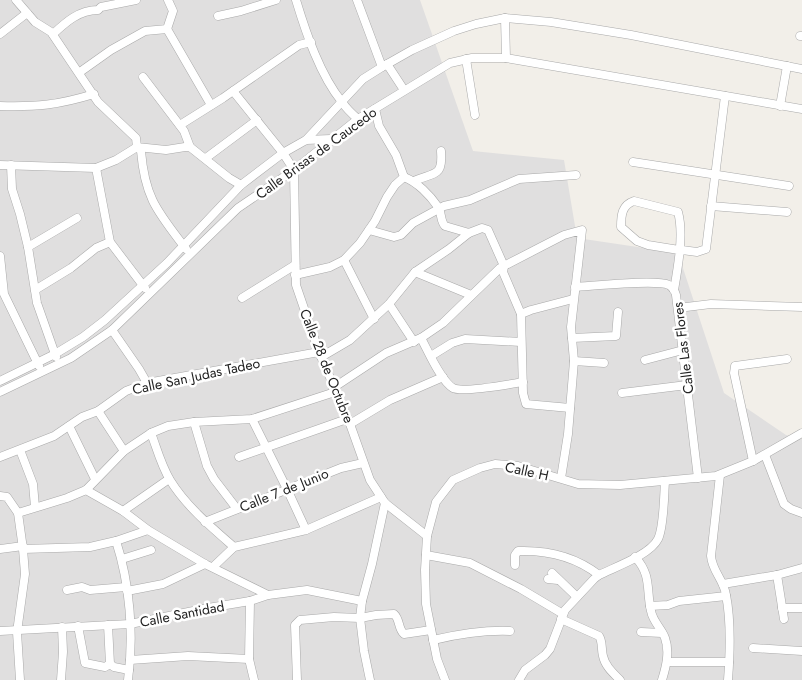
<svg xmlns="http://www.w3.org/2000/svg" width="802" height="680" viewBox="0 0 802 680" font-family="Jost,sans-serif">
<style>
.residential{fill:#e0dfdf}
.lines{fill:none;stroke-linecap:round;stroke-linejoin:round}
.minor-casing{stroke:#a9a9a9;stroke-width:9}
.minor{stroke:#fff;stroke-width:8}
.labels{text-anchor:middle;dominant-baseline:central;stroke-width:5;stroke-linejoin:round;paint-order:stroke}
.street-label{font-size:14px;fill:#222;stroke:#fff}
</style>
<rect width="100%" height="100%" fill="#f2efe9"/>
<polygon class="residential" points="0,0 420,0 473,151 564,160 577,238 678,253 724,393 786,435 802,439 802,680 0,680"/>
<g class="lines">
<defs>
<g id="minor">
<polyline points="16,0 35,22 51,32 98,102 136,138 137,147 166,150 185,147 190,147 229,178 241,185"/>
<path d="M296,0C306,33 320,75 342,102C346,108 352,114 358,119"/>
<polyline points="357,0 382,67"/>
<polyline points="218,16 241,11 276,0"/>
<polyline points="505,18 506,58"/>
<polyline points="167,29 211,105"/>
<polyline points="0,34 27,13"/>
<path d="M53,34C66,22 79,10 98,10L101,7L136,0"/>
<polyline points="800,36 802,36"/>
<polyline points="466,59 475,115"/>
<polyline points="387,64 404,90"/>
<polyline points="80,72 111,50 145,31 167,29 173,11 168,0"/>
<polyline points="143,77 184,131 190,147"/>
<polyline points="233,91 283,153 294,170 296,285 319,352 350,424 370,480 385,503 427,536"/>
<path d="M0,106C37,107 58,105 94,94"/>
<polyline points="780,106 787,66"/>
<polyline points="180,125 223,98 299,45 311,42"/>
<polyline points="306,140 363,79 382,67 412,50 454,31 476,24 505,18 551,22 631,35 802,69"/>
<polyline points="206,158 257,120"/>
<polyline points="633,162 789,186"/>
<path d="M0,165L96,168L116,160L137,147L141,151C145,199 158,212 186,249"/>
<polyline points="11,165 12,189 20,214 28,247 37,303 56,357"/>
<polyline points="96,168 110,242 145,288"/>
<path d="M404,177C417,182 430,195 438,207C442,213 440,221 445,226L469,233L482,228L488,230L504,266L503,272L521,314"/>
<path d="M414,181C435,172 443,177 441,151"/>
<polyline points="711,206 787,212"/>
<polyline points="369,230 394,237 401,235 413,223 444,206 470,200 519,179 576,175"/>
<polyline points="28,247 77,218"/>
<polyline points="0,256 4,294 39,366"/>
<polyline points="344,260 374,319"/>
<polyline points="415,272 471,295"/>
<polyline points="295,275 330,267 344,260 360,243 375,221 387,197 395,185 404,177 396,155 379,126 375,109"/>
<path d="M575,287C593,286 656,279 669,285C672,287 675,291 676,295L698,478"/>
<polyline points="35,290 71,268 96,248 110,242"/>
<path d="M674,290C678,267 684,234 678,212L634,201C622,205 621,215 621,227L637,241L648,245L679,250H682L697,252L706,249L725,96"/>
<polyline points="242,298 295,265"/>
<polyline points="389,304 414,342"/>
<polyline points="678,308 711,304 802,307"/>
<polyline points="112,330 139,369 147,383"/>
<path d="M421,338C428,351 441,381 453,388C462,393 511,384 523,382"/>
<polyline points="572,338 616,336 618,312"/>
<polyline points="431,356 452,343 465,339 521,342"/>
<polyline points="321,357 350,340 389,304 415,272 449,249 469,233"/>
<polyline points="645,360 683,350"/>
<polyline points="574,361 604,363"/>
<polyline points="0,381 55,354 83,337 105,320 167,263 241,185 283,153 306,140 331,139"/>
<polyline points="333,388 386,353 421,338 443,323 500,268 564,235 582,230 571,327 574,361 568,434 561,478"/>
<polyline points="0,392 71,358 112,330 238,208 294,170 358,119 450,63 472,58 506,58 802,109"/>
<polyline points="622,393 687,385"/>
<polyline points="570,408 526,404 523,393 521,314 531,310 573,299"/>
<polyline points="98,411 124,451"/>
<polyline points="252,419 287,489 306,530"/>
<polyline points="194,422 207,466 214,479 237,509"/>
<polyline points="350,424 390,400 443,377"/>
<polyline points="69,426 95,479"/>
<path d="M151,433C157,449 161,465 170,480C186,506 211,527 234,547"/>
<polyline points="20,450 33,484 35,507"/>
<polyline points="765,455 784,504 791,509 802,513"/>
<polyline points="0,457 54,436 82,417 98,411 126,391 147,383 319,352"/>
<polyline points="239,457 347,419"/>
<polyline points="753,461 734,373 735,366 787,359"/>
<path d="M720,475L711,556C712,571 724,580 726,595C731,620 730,654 728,680"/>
<polyline points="86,490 123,511 148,530 205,564 268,595"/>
<polyline points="0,496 7,497 18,513 23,549 25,574 17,632 20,680"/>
<polyline points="123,511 169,479"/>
<polyline points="18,513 67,498 86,490 124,451 151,433 168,426 194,422 252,419 335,392"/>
<polyline points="205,522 341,468 363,463"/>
<path d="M116,541C130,584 134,635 128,680"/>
<polyline points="0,549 23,546"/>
<polyline points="23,549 90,547 116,541 148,530"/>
<polyline points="426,555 470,563 521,589 563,614"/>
<path d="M635,557C652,575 646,590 651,611C653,622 662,629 665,638C670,652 666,667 662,680"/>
<polyline points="122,559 151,550"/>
<path d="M515,565V555L518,551C547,550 576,557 599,575"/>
<polyline points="213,567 234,547 306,530 381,497"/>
<polyline points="552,573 577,597"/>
<polyline points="777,575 784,619"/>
<polyline points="548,579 558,580"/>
<polyline points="723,584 777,575 802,568"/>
<polyline points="67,590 82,587 90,590 126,587"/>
<polyline points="127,591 163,584 205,564"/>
<polyline points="250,601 249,659 254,680"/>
<polyline points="650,606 668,605 679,601 726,596"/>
<polyline points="782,608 802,608"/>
<path d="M561,619L599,636C603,642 601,649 603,656C605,666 613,673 620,680"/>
<polyline points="108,625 110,664"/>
<polyline points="78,626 85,663 105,667 110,664 114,667 129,670"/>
<polyline points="0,631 130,624 208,608 250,601 268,595 307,590 362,601"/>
<polyline points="641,632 662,633"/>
<path d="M433,640C459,634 484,630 510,631"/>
<polyline points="753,648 802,651"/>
<polyline points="130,660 188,656 249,659"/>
<polyline points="667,662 729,662"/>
<polyline points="61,680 63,652 62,627"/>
<path d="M297,680L295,625L300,620L334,617L360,618L376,615L394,614C400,619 398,629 404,634L431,630"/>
<polyline points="370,680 364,651 360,618 362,601 372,564 385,503"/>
<polyline points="445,680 437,659 426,604 425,570 427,536 436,502 453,480 480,468 495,464 518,466 578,484 620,485 716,476 753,461 802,433"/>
<path d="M519,680L525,670L545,655L550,649L565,610L594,579L599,575C615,567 650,555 658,539C664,527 664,495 665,481"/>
</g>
</defs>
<use href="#minor" class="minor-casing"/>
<use href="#minor" class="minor"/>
</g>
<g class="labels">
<g class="street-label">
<text transform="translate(316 153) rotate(-36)">Calle Brisas de Caucedo</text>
<text transform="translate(683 348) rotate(-97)">Calle Las Flores</text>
<text transform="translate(327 366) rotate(68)">Calle 28 de Octubre</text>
<text transform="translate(196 376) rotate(-12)">Calle San Judas Tadeo</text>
<text transform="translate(527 471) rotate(12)">Calle H</text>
<text transform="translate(284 490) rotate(-22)">Calle 7 de Junio</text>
<text transform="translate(182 614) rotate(-11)">Calle Santidad</text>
</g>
</g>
</svg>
